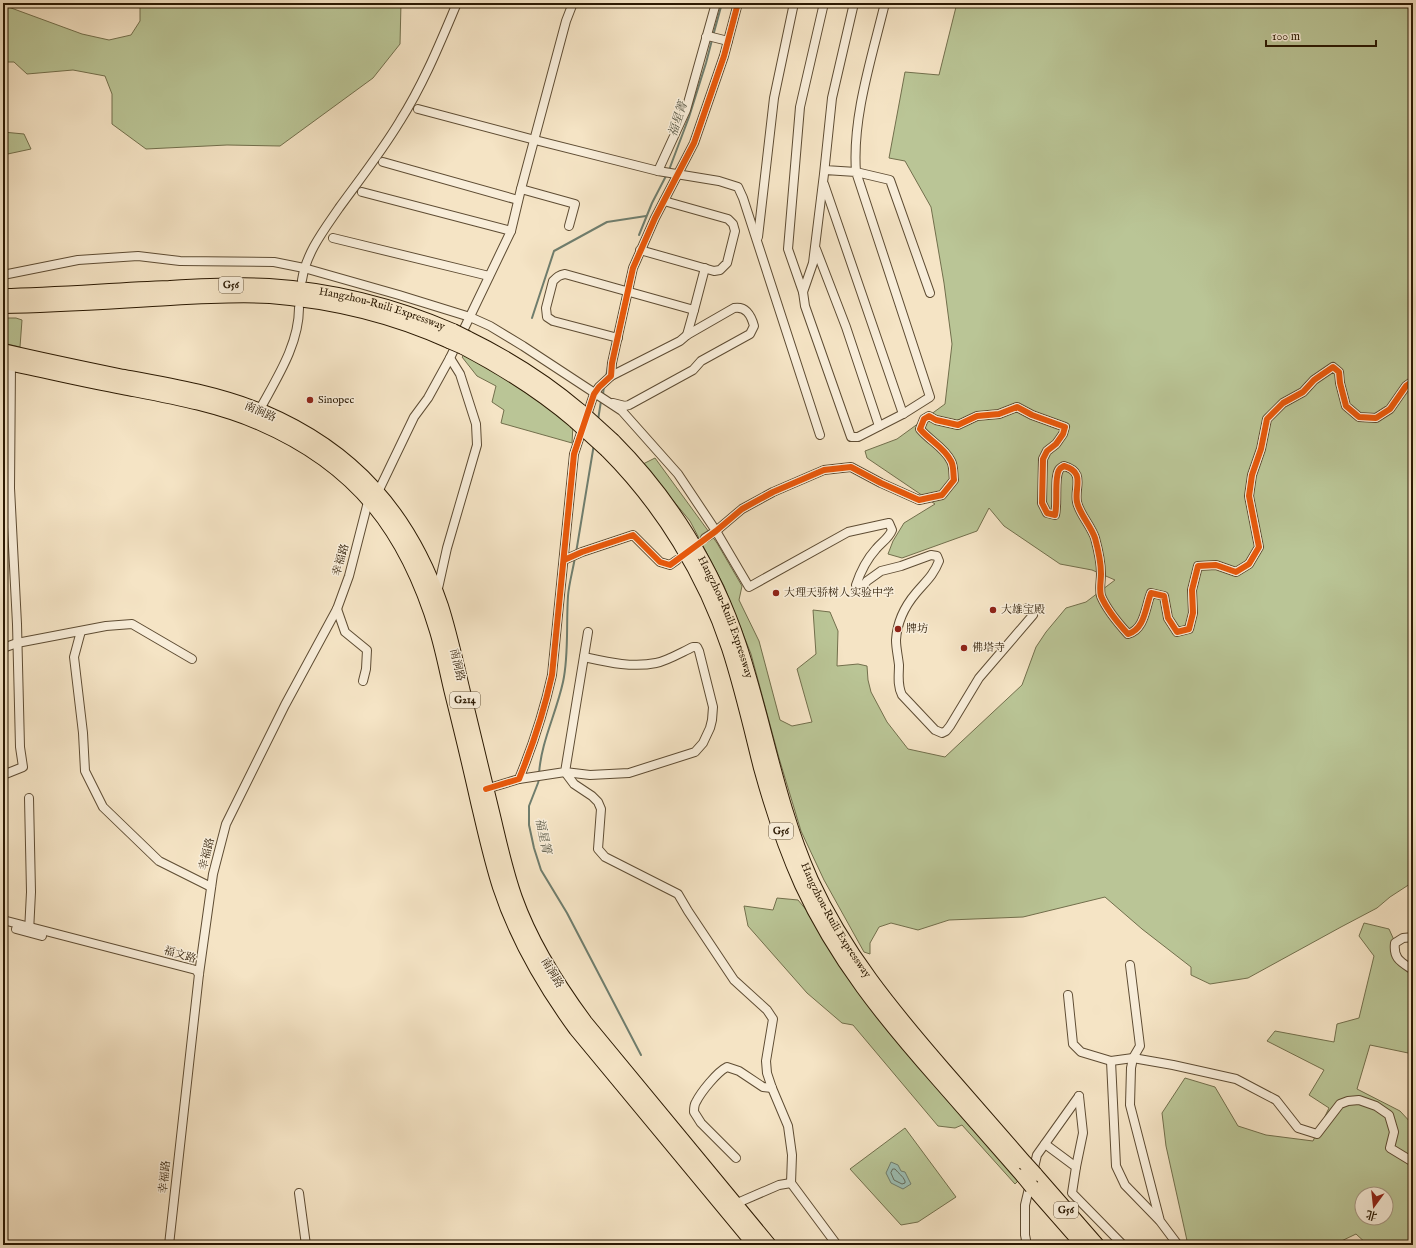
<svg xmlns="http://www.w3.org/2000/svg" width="1416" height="1248" viewBox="0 0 1416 1248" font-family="'IM FELL English','Noto Serif SC',serif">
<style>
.green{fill:#bac596;stroke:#726f4c;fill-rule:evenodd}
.water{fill:#9cbfb5;stroke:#6f7d6d}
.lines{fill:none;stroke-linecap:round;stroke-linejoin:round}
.shore{stroke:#646c5c;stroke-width:1}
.stream{stroke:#6f7d6d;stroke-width:2}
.street-casing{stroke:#5e4c33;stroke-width:10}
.highway-casing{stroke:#2b1902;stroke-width:16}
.street{stroke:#f8edd9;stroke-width:8}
.highway{stroke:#f5e4c5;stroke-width:14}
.highway-bridge-casing{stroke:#2b1902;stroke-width:16;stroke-linecap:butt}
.highway-bridge{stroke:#f5e4c5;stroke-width:14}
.cycleway-casing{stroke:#f8edd9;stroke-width:8}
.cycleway{stroke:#e8590c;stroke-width:6}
.poi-dot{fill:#8f2418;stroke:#f8edd9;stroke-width:1.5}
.labels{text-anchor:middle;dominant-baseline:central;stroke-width:3;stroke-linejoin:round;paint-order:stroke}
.shield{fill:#f8edd9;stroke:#685942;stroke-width:1}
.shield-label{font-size:10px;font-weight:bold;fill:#2b1902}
.street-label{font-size:11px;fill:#2b1902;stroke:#f8edd9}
.poi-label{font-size:11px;fill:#2b1902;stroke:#f8edd9;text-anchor:start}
.water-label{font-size:12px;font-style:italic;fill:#535341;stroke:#f8edd9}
</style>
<rect width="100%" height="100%" fill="#f5e4c5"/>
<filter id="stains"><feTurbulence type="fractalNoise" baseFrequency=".005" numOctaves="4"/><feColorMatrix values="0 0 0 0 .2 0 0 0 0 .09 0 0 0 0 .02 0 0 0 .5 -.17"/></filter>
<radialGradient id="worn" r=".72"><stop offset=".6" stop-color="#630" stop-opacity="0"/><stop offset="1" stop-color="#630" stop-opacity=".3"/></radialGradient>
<g class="green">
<polygon points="140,3 401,3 400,44 373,78 280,146 227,145 146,149 112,124 112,94 105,76 73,70 27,74 14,62 3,62 3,5 82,34 109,40 131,35 140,21"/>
<polygon points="957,3 1413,3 1413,882 1390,897 1377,908 1341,927 1248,978 1210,984 1191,975 1191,967 1142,929 1105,897 1023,917 949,920 918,930 891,923 879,927 870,943 870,954 864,952 824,880 801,831 779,758 751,654 724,586 690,521 643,464 655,458 717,543 742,586 739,600 759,641 780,720 792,726 812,722 797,669 816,654 813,610 830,612 838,631 837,666 858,664 867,666 868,680 871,692 887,722 908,749 945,757 1022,685 1036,647 1046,632 1066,608 1086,602 1115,580 1092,570 1060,564 1004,526 989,508 977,531 902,558 888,554 893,541 904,523 935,504 867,458 865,451 897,439 945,404 952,344 944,283 931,207 905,161 889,158 905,72 939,75"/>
<polygon points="3,132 24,134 31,149 3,155"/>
<polygon points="3,318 16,318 22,320 20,347 3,343"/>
<polygon points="465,354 502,374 573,425 572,443 501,423 504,410 492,402 496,386 477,376 462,357"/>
<polygon points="777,898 798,900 818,924 1020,1179 1015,1184 962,1125 955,1128 938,1126 853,1025 842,1023 807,993 748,926 744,906 773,910"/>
<path d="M1364,923L1389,929L1413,982V1054L1370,1045L1357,1089L1400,1111L1413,1125V1245H1368L1356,1234L1333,1245H1188L1166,1146L1162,1113L1185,1078L1215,1087L1238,1126L1266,1135L1313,1141L1329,1108L1309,1095L1324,1070L1267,1041L1275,1031L1334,1042L1337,1024L1359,1018L1374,956L1359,936ZM1362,1194H1386V1218H1362Z"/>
<polygon points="905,1128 956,1197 918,1222 901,1225 850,1169"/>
</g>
<polygon class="water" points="891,1162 898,1165 901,1171 905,1172 911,1184 903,1189 891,1183 886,1173"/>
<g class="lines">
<path class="shore" d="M893,1169H895C899,1174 903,1176 905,1181V1183L902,1184L894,1180L891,1173Z"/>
<g class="stream">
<polyline points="713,36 722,3"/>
<polyline points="669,170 689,117 706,63 712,40"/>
<polyline points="639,235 652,203 667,174"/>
<polyline points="532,318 554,251 607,222 646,216"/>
<polyline points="606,377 608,366"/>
<polyline points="603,395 604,385"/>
<polyline points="598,420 601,401"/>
<polyline points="576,553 594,444"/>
<path d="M539,774C541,742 556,714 563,682C569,655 566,625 568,596C569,583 573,570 575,557"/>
<polyline points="539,779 538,783 529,806 529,825 534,848 541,870 567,913 641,1055"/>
</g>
<defs>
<g id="street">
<path d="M885,3C872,57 852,117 856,172L890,180L930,293"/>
<polyline points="706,37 708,36 728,41"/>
<polyline points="418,109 535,140 658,171 719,181 738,187 743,198 820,435"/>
<polyline points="383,162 518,200"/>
<polyline points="825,170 856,172 930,397 903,414 858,437 851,437 805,306 803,292 813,263 824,174 832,98 854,3"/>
<polyline points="658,171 686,110 716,3"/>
<polyline points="824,184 903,414"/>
<polyline points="521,189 575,204 569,226"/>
<polyline points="362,192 511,231"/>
<polyline points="758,237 774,98 794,3"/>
<polyline points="333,238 489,276"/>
<polyline points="816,249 846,327 879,426"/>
<polyline points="640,250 714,271 720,270 727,263 735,231 733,224 728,219 664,201"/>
<path d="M3,275L78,260L138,256L180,261L274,262L304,268L399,295L470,317L490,326L523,346L622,411L678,474L716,531L749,587L848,532L889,523L892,530C889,538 882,542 876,549C867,559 860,573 856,585L857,589L863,586L867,581L881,571L901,566L931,555L937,556L939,561C933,576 926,581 916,593C905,606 897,623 896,640C896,648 898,656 899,665C899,675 897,685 902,695L935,730L942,733L946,731L950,726L979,678L1033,615L1027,608"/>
<path d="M302,280C306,253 324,230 339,208C360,179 382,151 400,121C424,83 440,43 457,3"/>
<polyline points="803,292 788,249 800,107 824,3"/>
<polyline points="694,310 705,268"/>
<path d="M618,338L553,321L547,317L546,308L553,281C557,277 559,275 565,274L694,310L687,335"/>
<path d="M611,376L680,341L687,335L734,308C746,306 751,315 754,326L750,334L701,361L693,370L629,405L625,406L613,403"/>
<path d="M259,411C276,379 299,345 299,308"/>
<polyline points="378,492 414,417 428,398 450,358 511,231 521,189 566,21 573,3"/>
<path d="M705,538L716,531L742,509L773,492L824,470L851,467L881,483L919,500L942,495L954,480C953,474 954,466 951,461C944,447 930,441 920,429L924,419L929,416L936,420L958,425L977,416L999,414L1017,407L1032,415L1065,427L1063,434L1056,444L1047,451L1043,459L1042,503L1047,513L1055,515C1058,503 1054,478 1059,470C1060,468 1062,467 1064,466C1086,472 1074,488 1077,502C1079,513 1091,526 1095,538C1098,549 1101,563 1101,574C1101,581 1099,589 1101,596C1107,610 1117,622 1128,634C1145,629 1145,608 1151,593L1164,596L1168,618L1177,632L1189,629L1193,613L1192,590L1198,566L1216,565L1236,572L1249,564L1259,547L1249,496L1252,475L1261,449L1267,419L1283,403L1303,392L1314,380L1333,367L1339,372L1340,383L1346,406L1359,417L1376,418L1390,409L1406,386L1413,381"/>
<polyline points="564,560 582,552 633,535 660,562 670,565 677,560"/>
<polyline points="437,593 447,548 477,445 476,424 460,374 450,358"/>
<polyline points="337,609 345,632 367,650 366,669 363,681"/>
<polyline points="81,631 74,657 83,733 85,771 103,807 159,861 211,887"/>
<polyline points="3,648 17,643 106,626 132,624 192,659"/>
<polyline points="565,772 574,784 592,796 598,802 601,809 598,849 605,857 678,894 688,911 734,980 767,1010 773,1019 766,1061 767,1073 772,1088 788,1126 792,1155 791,1183 837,1245"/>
<path d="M565,772L590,775L629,773L695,752L703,743L710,728L712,720L713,707L699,651L697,647H693C682,652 667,661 656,663C632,668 607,662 584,657"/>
<polyline points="3,775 23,767 20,747 17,624 10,488 11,364"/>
<polyline points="519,779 565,772 588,632"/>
<path d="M486,789L519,779C533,745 544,711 552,675L574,454L594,394L599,387L611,376L612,363L633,268L655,218L694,143L724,56L738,3"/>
<polyline points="29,798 31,892 29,932"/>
<polyline points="3,920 196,970 199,974"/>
<polyline points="16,929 42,936"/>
<path d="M1413,937L1403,938L1395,943C1393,959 1401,962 1413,970"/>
<polyline points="1130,965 1140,1046 1133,1058 1131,1068 1130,1105 1160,1221 1178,1245"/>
<polyline points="1068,995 1073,1044 1081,1052 1111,1061 1133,1058 1173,1065 1236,1079 1276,1100 1298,1128 1317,1134 1340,1104 1348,1101 1359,1100 1376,1106 1389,1115 1394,1132 1390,1148 1413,1162"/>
<polyline points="1111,1061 1116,1166 1125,1185 1159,1220"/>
<polyline points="1045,1144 1076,1167 1072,1193 1123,1245"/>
<path d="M736,1158L701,1123L694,1112C694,1108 694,1105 696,1102C701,1092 717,1072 727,1067L739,1071L763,1087L772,1088"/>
<polyline points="1076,1167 1083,1133 1079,1096"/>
<polyline points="299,1193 306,1245"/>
<polyline points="735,1204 779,1185 791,1183"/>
<polyline points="169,1245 199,974 213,874 226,824 285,705 337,609 349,576 369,498"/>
<polyline points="1027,1245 1025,1235 1025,1205 1037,1155 1079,1096"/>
</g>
<g id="highway">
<path id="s1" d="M3,296C58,295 114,290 169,288C203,286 236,284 269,286C333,290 395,306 453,331"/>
<path d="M3,306C59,305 114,301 170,298C203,296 237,294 270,296C332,301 392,315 449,341"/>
<path d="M467,338C508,358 546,382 580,411"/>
<path d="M463,347C503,368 541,392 575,421"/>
<path d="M3,351C42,360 80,368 119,376C168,385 217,393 263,412C353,450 409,513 441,606C450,634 456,663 463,692C473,732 482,772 492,812C499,841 505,870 515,898C531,943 557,984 585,1022L769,1245"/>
<path d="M3,362C43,370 83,380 123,387C169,396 216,404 260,423C357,465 407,531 437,631C443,651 447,672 452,693C461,729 470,766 478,802C485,831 491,859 500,887C517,939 544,985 576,1029L755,1245"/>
<path id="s2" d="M613,441C669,497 714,569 739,645C765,723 777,804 811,880C844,952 892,1010 944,1070C971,1101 998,1132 1025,1163"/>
<path d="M607,450C662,505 705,575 729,648C742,688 751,728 761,768C772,808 785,847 802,885C836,959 885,1019 939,1080C967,1112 995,1144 1023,1176"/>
<polyline points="1035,1174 1097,1245"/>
<polyline points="1032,1187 1083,1245"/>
</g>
</defs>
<use href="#street" class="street-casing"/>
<use href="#highway" class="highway-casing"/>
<use href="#street" class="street"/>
<use href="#highway" class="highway"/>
<defs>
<g id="highway-bridge">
<polyline points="453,331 467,338"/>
<polyline points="449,341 463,347"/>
<polyline points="580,411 613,441"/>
<polyline points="575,421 607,450"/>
<polyline points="1025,1163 1035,1174"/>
<polyline points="1023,1176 1032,1187"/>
</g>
</defs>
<use href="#highway-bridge" class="highway-bridge-casing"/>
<use href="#highway-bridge" class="highway-bridge"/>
<defs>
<g id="cycleway">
<path d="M564,560L582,552L633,535L660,562L670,565L716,531L742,509L773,492L824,470L851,467L881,483L919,500L942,495L954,480C953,474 954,466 951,461C944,447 930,441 920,429L924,419L929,416L936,420L958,425L977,416L999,414L1017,407L1032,415L1065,427L1063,434L1056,444L1047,451L1043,459L1042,503L1047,513L1055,515C1058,503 1054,478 1059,470C1060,468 1062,467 1064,466C1086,472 1074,488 1077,502C1079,513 1091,526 1095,538C1098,549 1101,563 1101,574C1101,581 1099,589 1101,596C1107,610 1117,622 1128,634C1145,629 1145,608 1151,593L1164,596L1168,618L1177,632L1189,629L1193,613L1192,590L1198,566L1216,565L1236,572L1249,564L1259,547L1249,496L1252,475L1261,449L1267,419L1283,403L1303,392L1314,380L1333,367L1339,372L1340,383L1346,406L1359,417L1376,418L1390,409L1406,386L1413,381"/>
<path d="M486,789L519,779C533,745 544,711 552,675L574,454L594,394L599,387L611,376L612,363L633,268L655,218L694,143L724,56L738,3"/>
</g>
</defs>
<use href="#cycleway" class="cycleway-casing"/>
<use href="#cycleway" class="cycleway"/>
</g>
<g class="poi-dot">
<circle cx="310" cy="400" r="4"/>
<circle cx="776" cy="593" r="4"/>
<circle cx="993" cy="610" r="4"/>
<circle cx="898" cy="629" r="4"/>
<circle cx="964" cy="648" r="4"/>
</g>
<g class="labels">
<g class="shield">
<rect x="219" y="277" width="24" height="16" rx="3"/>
<rect x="450" y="692" width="30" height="16" rx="3"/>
<rect x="769" y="823" width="24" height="16" rx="3"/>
<rect x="1054" y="1202" width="24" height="16" rx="3"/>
</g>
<g class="shield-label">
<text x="231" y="285">G56</text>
<text x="465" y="700">G214</text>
<text x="781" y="831">G56</text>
<text x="1066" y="1210">G56</text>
</g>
<g class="street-label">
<text stroke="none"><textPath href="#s1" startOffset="382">Hangzhou–Ruili Expressway</textPath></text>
<text transform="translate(260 412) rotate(23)">南涧路</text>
<text transform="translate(341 560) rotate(-74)">幸福路</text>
<text stroke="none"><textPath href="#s2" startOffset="211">Hangzhou–Ruili Expressway</textPath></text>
<text transform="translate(457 665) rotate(77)">南涧路</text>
<text transform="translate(207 854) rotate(-76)">幸福路</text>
<text stroke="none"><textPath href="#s2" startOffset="535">Hangzhou–Ruili Expressway</textPath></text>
<text transform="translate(180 955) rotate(16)">福文路</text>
<text transform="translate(552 973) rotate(59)">南涧路</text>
<text transform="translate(165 1177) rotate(-84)">幸福路</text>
</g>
<g class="poi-label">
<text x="318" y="400">Sinopec</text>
<text x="784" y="593">大理天骄树人实验中学</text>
<text x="1001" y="610">大雄宝殿</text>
<text x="906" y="629">牌坊</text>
<text x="972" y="648">佛塔寺</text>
</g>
<g class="water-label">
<text transform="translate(678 119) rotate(-72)">福星箐</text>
<text transform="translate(543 836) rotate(78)">福星箐</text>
</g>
</g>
<rect width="1416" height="1248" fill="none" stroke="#f5e4c5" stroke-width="16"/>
<rect x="4" y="4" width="1408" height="1240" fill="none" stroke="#2b1902" stroke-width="2"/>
<rect x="8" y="8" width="1400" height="1232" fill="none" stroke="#2b1902"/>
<g transform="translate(1374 1206) rotate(195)"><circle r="19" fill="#f8edd9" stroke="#a69883"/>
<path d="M0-3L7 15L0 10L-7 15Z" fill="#8f2418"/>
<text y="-6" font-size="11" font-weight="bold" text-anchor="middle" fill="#2b1902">北</text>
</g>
<path d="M1266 40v6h110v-6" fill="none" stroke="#2b1902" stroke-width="2"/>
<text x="1272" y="40" font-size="12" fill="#2b1902" stroke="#f8edd9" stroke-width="3" paint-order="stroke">100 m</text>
<rect width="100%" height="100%" filter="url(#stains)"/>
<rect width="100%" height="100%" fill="url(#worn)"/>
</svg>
